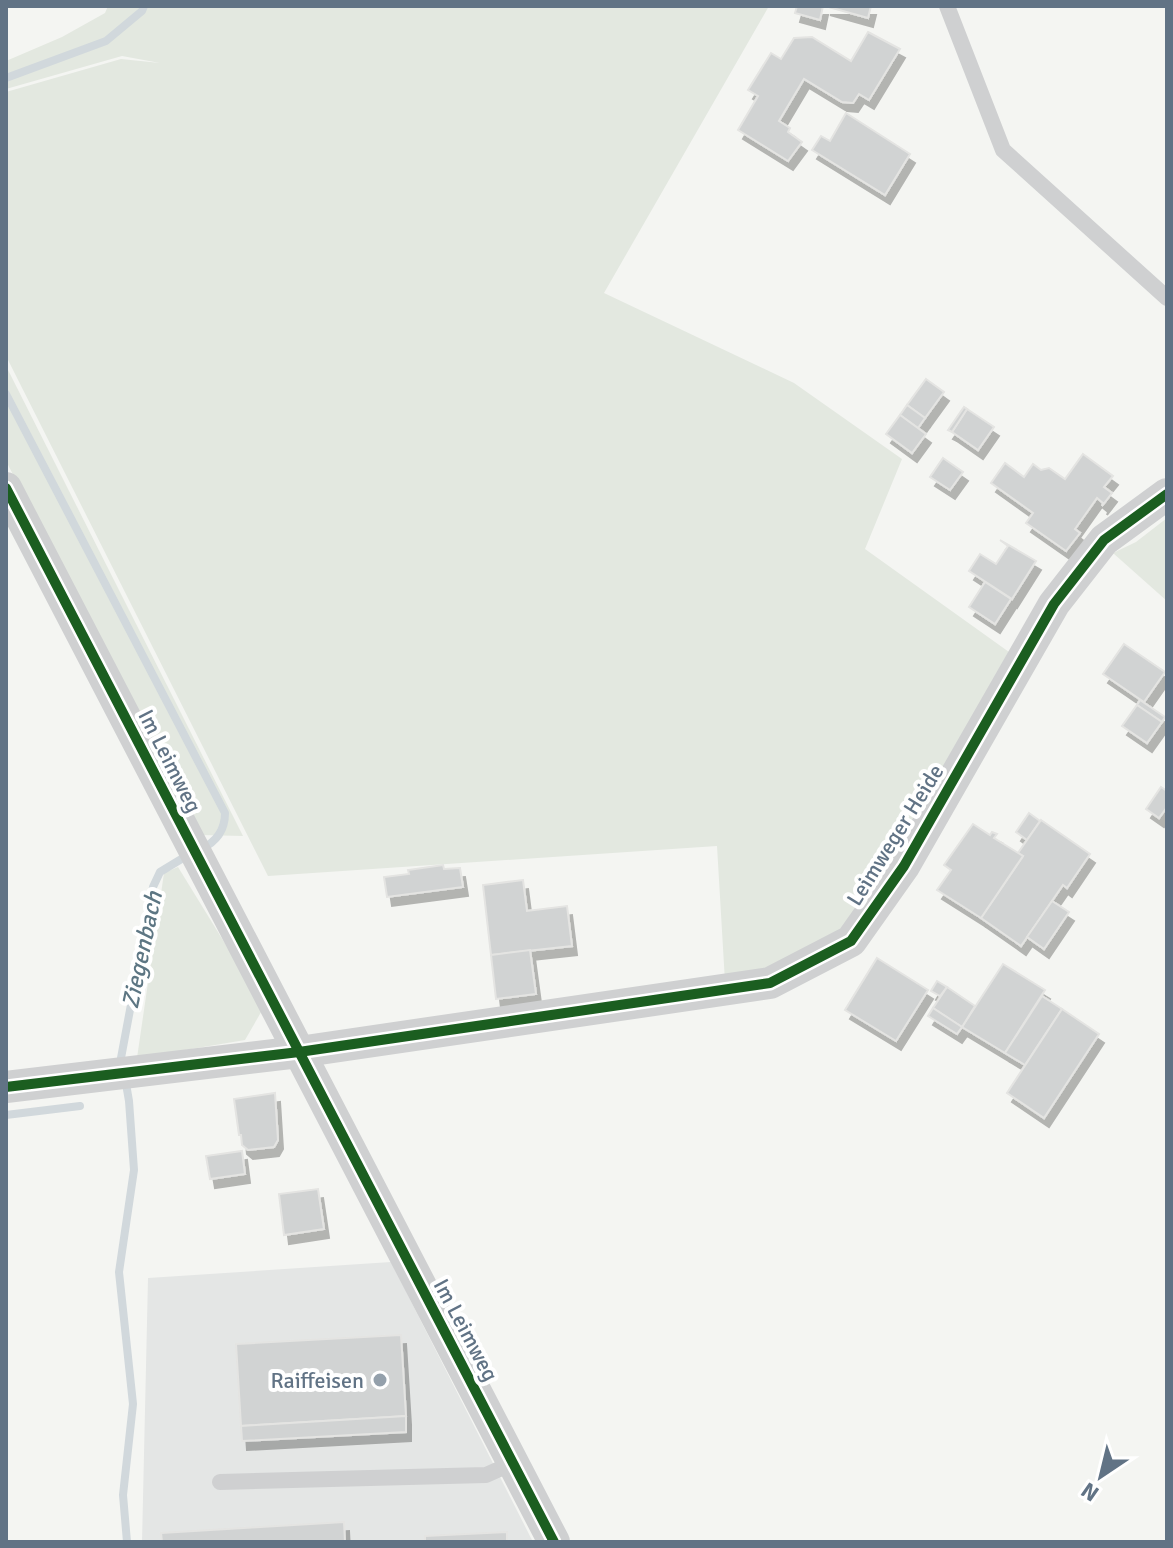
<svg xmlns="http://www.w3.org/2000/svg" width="1173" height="1548" viewBox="0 0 1173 1548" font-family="Signika,sans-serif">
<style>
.built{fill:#e4e6e5}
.green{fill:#e3e8e0}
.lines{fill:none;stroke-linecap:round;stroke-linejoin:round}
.stream{stroke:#d1d8dc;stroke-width:8}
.building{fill:#d1d3d3;stroke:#e4e4e2;stroke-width:2;filter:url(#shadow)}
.lane{stroke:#cfd0d1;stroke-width:16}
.street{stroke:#cfd0d1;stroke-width:32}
.cycleway-casing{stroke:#fff;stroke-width:15}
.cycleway{stroke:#1b5e20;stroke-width:10}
.poi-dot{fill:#94a0ab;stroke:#fff;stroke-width:3}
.labels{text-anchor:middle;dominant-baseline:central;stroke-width:8;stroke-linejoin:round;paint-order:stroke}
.street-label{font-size:22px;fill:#617385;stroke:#fff}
.poi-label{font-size:22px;fill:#617385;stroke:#fff;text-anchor:end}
.water-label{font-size:24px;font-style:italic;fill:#5d7683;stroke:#fff}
</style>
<defs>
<filter id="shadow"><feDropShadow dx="5" dy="9" stdDeviation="0" flood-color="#0004"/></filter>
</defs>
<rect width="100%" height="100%" fill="#f4f5f2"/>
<polygon class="built" points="391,1262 533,1542 142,1542 148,1278"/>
<g class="green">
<polygon points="108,6 769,6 604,293 794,383 902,459 865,549 1009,652 906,853 846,931 806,959 725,982 717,846 268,876 6,356 6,92 121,59 160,63 122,56 6,89 6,61 62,37 105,13"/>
<polygon points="6,366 243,836 201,835 6,461"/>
<polygon points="1167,518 1167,601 1113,553 1136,542"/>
<polygon points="178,867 264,1007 245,1040 137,1058 164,873"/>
</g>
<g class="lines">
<g class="stream">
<polyline points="6,78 106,41 142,11 144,6"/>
<path d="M6,394L225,813C225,831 216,842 201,849"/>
<polyline points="122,1065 121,1058 153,887 160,872 188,855"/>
<polyline points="125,1078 129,1101 134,1170 119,1272 133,1404 123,1495 127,1542"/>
<polyline points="6,1115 80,1106"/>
</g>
</g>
<g class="building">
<polygon points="797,6 823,6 820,20 795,13"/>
<polygon points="825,6 871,6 868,18"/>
<polygon points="868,32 900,49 869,100 859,94 853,103 842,102 804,79 779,121 790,128 788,132 802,142 788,161 738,130 758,96 748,90 771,53 781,59 794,38 812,37 851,61"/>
<polygon points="846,113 910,154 885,195 812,150 821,136 830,141"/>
<polygon points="926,379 944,392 925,418 907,405"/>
<polygon points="907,405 925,418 918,428 900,415"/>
<polygon points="964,407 994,427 978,450 952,432 967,409"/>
<polygon points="964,407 967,409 952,432 948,430"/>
<polygon points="900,415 926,434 912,453 886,434"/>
<polygon points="1083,454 1113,476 1104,487 1112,493 1102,506 1103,503 1097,498 1075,529 1080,533 1066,551 1026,523 1033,513 991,483 1005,463 1024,477 1033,464 1041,470 1049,468 1065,479"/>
<polygon points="943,458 963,472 950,490 930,477"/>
<polygon points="1000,540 1036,561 1012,599 969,571 980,554 996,564 1008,546"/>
<polygon points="985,582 1011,599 995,624 969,607"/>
<polygon points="1124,644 1165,672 1144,702 1103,674"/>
<polygon points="1140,700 1165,717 1162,722 1137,705"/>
<polygon points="1137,705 1162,722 1147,743 1122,726"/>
<polygon points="1161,787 1167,791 1167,807 1159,818 1146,809"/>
<polygon points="1029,813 1040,821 1027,840 1016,832"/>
<polygon points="1041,820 1090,854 1067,888 1063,885 1021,946 981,918 1023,856 1018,853"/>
<polygon points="973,824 990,835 992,832 997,834 994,838 1023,856 981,918 937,890 951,870 944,865"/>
<polygon points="443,865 444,869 460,868 463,887 387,897 384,877 409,874 408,870"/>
<polygon points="523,880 527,911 567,906 572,946 491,955 483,885"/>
<polygon points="1052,901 1069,912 1044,949 1027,937"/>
<polygon points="530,950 536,994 496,999 491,955"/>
<polygon points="877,958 928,990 896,1041 845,1010"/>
<polygon points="1003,964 1045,990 1005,1053 962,1027"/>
<polygon points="937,981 947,987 940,996 931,991"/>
<polygon points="947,987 975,1006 962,1027 933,1008"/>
<polygon points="1042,996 1062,1009 1025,1065 1005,1053"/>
<polygon points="933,1008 962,1027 957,1034 928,1016"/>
<polygon points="1062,1009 1099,1034 1044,1118 1007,1093"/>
<polygon points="275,1093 278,1140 274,1147 248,1150 242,1145 241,1135 239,1135 234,1099"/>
<polygon points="242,1151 245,1174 210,1179 206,1156"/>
<polygon points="318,1189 324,1229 284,1235 279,1194"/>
<polygon points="401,1335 406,1416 241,1426 236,1344"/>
<polygon points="406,1416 406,1432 242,1441 241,1426"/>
<polygon points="344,1522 345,1542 162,1542 161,1533"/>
<polygon points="507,1532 507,1542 425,1542 425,1536"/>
</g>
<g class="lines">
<g class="lane">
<polyline points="947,6 1003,150 1167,298"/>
<polyline points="220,1482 486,1475 513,1463"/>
</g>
<g class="street">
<polyline points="6,488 554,1542"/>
<polyline points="6,1087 299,1052 770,983 851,941 904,866 1054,604 1104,540 1167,494"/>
</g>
<defs>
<g id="cycleway">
<polyline points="6,488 554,1542"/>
<polyline points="6,1087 299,1052 770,983 851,941 904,866 1054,604 1104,540 1167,494"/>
</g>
</defs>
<use href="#cycleway" class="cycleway-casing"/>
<use href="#cycleway" class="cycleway"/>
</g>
<circle class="poi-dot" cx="380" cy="1380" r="8"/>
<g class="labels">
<g class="street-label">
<text transform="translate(170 761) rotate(63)">Im Leimweg</text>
<text transform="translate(895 835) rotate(-58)">Leimweger Heide</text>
<text transform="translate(466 1330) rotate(62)">Im Leimweg</text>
</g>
<g class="poi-label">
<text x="364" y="1380">Raiffeisen</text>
</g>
<g class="water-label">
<text transform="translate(142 950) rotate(-78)">Ziegenbach</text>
</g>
</g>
<rect width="1173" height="1548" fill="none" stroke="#617385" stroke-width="16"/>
<g transform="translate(1101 1476) rotate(215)" stroke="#ffffff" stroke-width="6" paint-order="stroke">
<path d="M0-6L14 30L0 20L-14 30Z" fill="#617385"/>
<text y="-12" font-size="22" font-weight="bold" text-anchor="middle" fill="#617385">N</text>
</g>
</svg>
